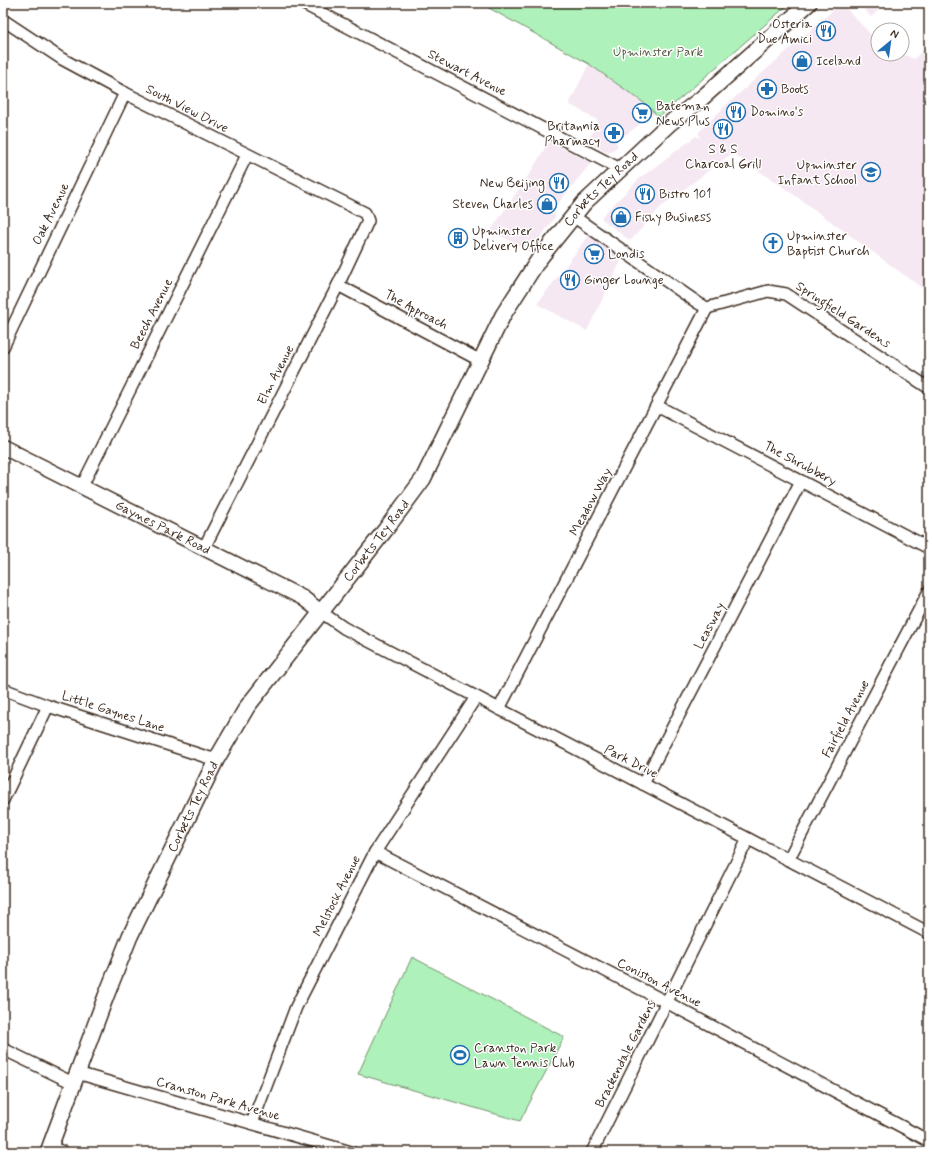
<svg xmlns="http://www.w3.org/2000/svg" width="932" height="1155" viewBox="0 0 932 1155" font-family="Mynerve,sans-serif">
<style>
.built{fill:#f5e8f2}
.green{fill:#aff1ba;stroke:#758e6c}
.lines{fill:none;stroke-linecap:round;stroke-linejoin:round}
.minor-casing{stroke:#3b2a1e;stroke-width:14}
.tertiary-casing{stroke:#3b2a1e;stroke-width:17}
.secondary-casing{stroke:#3b2a1e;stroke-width:18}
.minor{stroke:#fff;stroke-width:11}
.tertiary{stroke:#fff;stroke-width:14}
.secondary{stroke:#fff;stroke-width:15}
.labels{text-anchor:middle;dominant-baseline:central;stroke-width:3;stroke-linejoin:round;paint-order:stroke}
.poi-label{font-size:13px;fill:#3b2a1e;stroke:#fff;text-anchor:start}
.park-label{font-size:13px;fill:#585c45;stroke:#fff}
.street-label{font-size:13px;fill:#3b2a1e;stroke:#fff}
</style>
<rect width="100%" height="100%" fill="#fff"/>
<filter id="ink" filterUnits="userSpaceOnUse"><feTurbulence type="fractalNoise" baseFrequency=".025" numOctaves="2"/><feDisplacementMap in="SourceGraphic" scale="8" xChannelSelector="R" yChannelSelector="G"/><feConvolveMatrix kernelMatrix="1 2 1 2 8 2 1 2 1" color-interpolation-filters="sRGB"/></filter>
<g filter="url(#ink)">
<g class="built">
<polygon points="841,3 878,42 878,54 902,54 914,59 929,44 929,293 793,194 732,153 661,207 630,241 602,219 602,216 640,178 696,136 699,138 700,136 698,133 724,107"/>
<polygon points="859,3 886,3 871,17"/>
<polygon points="589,64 644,103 655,113 616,142 618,146 609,153 587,142 599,121 569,104"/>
<polygon points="549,141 591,163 551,212 556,216 530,252 491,230 532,170"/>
<polygon points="589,235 622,259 587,331 537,304"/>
</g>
<g class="green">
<polygon points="480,3 790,3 659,117 644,103 589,64"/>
<polygon points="412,957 564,1037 520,1121 358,1074"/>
</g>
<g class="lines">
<defs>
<g id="minor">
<polyline points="302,3 620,169"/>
<polyline points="3,20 62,59 125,93 365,213 368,221 338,285 204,548"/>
<polyline points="573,216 698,303 707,308 768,291 786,294 929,388"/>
<polyline points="338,285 481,361"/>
<polyline points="3,347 125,93"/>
<polyline points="657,406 929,548"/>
<polyline points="82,486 247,155"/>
<polyline points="321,612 344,628 929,933"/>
<polyline points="3,689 48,706 216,760"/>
<polyline points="499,709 707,308"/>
<polyline points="643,784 801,481"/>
<polyline points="3,800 48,706"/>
<polyline points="375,852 668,1003 929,1141"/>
<polyline points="788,860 929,591"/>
<polyline points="3,1049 73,1083"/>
<polyline points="77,1073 351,1152"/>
<polyline points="252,1123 296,1007 375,852 476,697"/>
<polyline points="50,1147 63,1152"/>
<polyline points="592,1152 748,839"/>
</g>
<g id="tertiary">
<path id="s1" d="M3,447L303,598L321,612"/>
</g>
<g id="secondary">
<path id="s2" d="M48,1152L106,996L130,936L216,760L247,707L386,529L423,479L503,315L539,259L584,203L670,123L702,98L809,3"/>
</g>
</defs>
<use href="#minor" class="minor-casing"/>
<use href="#tertiary" class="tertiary-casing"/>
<use href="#secondary" class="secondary-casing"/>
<use href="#minor" class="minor"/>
<use href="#tertiary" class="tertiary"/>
<use href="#secondary" class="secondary"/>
</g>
</g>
<defs>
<symbol id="restaurant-ring" viewBox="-11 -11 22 22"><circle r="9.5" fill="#fff" stroke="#1f6fb2" stroke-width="1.5"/><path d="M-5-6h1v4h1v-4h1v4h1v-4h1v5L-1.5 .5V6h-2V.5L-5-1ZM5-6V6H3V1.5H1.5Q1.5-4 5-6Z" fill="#1f6fb2"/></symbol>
<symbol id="shop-ring" viewBox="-11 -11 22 22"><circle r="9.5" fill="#fff" stroke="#1f6fb2" stroke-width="1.5"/><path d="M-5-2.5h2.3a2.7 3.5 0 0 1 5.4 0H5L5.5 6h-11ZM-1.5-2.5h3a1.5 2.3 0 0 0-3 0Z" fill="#1f6fb2"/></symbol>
<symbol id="pharmacy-ring" viewBox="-11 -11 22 22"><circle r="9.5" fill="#fff" stroke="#1f6fb2" stroke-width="1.5"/><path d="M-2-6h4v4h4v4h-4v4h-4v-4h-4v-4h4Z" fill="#1f6fb2"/></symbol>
<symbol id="supermarket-ring" viewBox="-11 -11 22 22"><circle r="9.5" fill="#fff" stroke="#1f6fb2" stroke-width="1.5"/><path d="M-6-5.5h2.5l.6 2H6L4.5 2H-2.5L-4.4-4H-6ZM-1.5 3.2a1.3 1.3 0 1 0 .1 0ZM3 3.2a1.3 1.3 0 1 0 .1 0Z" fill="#1f6fb2"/></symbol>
<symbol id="school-ring" viewBox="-11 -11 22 22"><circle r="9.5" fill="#fff" stroke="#1f6fb2" stroke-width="1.5"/><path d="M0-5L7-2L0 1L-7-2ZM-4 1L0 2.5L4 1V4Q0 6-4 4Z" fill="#1f6fb2"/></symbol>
<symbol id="building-ring" viewBox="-11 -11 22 22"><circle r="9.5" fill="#fff" stroke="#1f6fb2" stroke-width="1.5"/><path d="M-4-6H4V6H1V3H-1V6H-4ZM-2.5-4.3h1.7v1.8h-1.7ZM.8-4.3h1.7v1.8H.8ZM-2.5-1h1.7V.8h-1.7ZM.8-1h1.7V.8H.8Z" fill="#1f6fb2"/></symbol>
<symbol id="church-ring" viewBox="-11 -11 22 22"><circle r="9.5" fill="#fff" stroke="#1f6fb2" stroke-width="1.5"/><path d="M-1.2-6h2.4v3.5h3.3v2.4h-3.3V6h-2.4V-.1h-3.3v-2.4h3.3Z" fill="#1f6fb2"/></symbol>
<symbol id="stadium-ring" viewBox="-11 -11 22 22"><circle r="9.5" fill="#fff" stroke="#1f6fb2" stroke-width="1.5"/><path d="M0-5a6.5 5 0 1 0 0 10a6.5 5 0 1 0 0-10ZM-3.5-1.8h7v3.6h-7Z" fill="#1f6fb2"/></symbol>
</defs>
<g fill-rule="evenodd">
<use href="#restaurant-ring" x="815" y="20" width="22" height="22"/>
<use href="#shop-ring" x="791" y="50" width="22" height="22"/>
<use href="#pharmacy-ring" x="756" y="78" width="22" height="22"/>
<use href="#restaurant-ring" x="725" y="101" width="22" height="22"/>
<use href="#supermarket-ring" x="631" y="102" width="22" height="22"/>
<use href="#restaurant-ring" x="712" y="118" width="22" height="22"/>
<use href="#pharmacy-ring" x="603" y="122" width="22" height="22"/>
<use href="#school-ring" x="860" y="161" width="22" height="22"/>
<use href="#restaurant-ring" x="548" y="172" width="22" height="22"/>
<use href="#restaurant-ring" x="634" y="183" width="22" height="22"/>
<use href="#shop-ring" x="536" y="193" width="22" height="22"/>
<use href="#shop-ring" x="610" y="206" width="22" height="22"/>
<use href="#building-ring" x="447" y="227" width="22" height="22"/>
<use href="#church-ring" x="762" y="232" width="22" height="22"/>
<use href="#supermarket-ring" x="583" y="243" width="22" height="22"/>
<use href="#restaurant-ring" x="559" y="269" width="22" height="22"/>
<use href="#stadium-ring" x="449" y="1044" width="22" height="22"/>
</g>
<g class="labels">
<g class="poi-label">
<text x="812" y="24" text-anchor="end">Osteria<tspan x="812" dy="15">Due Amici</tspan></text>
<text x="816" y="61">Iceland</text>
<text x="781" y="89">Boots</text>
<text x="656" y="106">Bateman<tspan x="656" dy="15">News Plus</tspan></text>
<text x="750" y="112">Domino's</text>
<text x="600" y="126" text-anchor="end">Britannia<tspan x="600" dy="15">Pharmacy</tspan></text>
<text x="723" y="149" text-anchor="middle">S &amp; S<tspan x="723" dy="15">Charcoal Grill</tspan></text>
<text x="857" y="165" text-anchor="end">Upminster<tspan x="857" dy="15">Infant School</tspan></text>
<text x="545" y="183" text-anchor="end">New Beijing</text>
<text x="659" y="194">Bistro 101</text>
<text x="533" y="204" text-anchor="end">Steven Charles</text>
<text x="635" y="217">Fishy Business</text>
<text x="472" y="231">Upminster<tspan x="472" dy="15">Delivery Office</tspan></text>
<text x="787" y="236">Upminster<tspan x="787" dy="15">Baptist Church</tspan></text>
<text x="608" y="254">Londis</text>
<text x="584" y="280">Ginger Lounge</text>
<text x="474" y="1048">Cranston Park<tspan x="474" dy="15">Lawn Tennis Club</tspan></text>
</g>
<g class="park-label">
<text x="658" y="52">Upminster Park</text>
</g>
<g class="street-label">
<text transform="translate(467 73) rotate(27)">Stewart Avenue</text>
<text transform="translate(187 109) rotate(27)">South View Drive</text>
<text stroke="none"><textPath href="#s2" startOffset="1119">Corbets Tey Road</textPath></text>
<text transform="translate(51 214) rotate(-64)">Oak Avenue</text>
<text transform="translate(416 310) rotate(28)">The Approach</text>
<text transform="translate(152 314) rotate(-63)">Beech Avenue</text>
<text transform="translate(843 315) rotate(33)">Springfield Gardens</text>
<text transform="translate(276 375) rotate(-63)">Elm Avenue</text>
<text transform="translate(800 464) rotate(28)">The Shrubbery</text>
<text transform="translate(591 502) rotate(-62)">Meadow Way</text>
<text stroke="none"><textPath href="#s1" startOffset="179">Gaynes Park Road</textPath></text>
<text stroke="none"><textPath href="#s2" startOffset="699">Corbets Tey Road</textPath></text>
<text transform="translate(710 626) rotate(-62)">Leasway</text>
<text transform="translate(113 712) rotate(18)">Little Gaynes Lane</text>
<text transform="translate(846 719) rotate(-62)">Fairfield Avenue</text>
<text transform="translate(631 762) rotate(27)">Park Drive</text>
<text stroke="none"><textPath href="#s2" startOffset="375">Corbets Tey Road</textPath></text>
<text transform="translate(337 896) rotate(-63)">Melstock Avenue</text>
<text transform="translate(659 983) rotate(27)">Coniston Avenue</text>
<text transform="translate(626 1054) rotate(-63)">Brackendale Gardens</text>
<text transform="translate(218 1099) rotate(16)">Cranston Park Avenue</text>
</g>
</g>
<rect width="932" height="1155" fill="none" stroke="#fff" stroke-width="16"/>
<rect x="8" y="8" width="916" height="1139" fill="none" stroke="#3b2a1e" stroke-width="1.5" filter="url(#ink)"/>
<g transform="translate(890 42) rotate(29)"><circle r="19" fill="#ffffff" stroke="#b1aaa5"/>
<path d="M0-3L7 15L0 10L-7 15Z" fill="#1f6fb2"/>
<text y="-6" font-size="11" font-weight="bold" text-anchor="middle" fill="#3b2a1e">N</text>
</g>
</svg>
